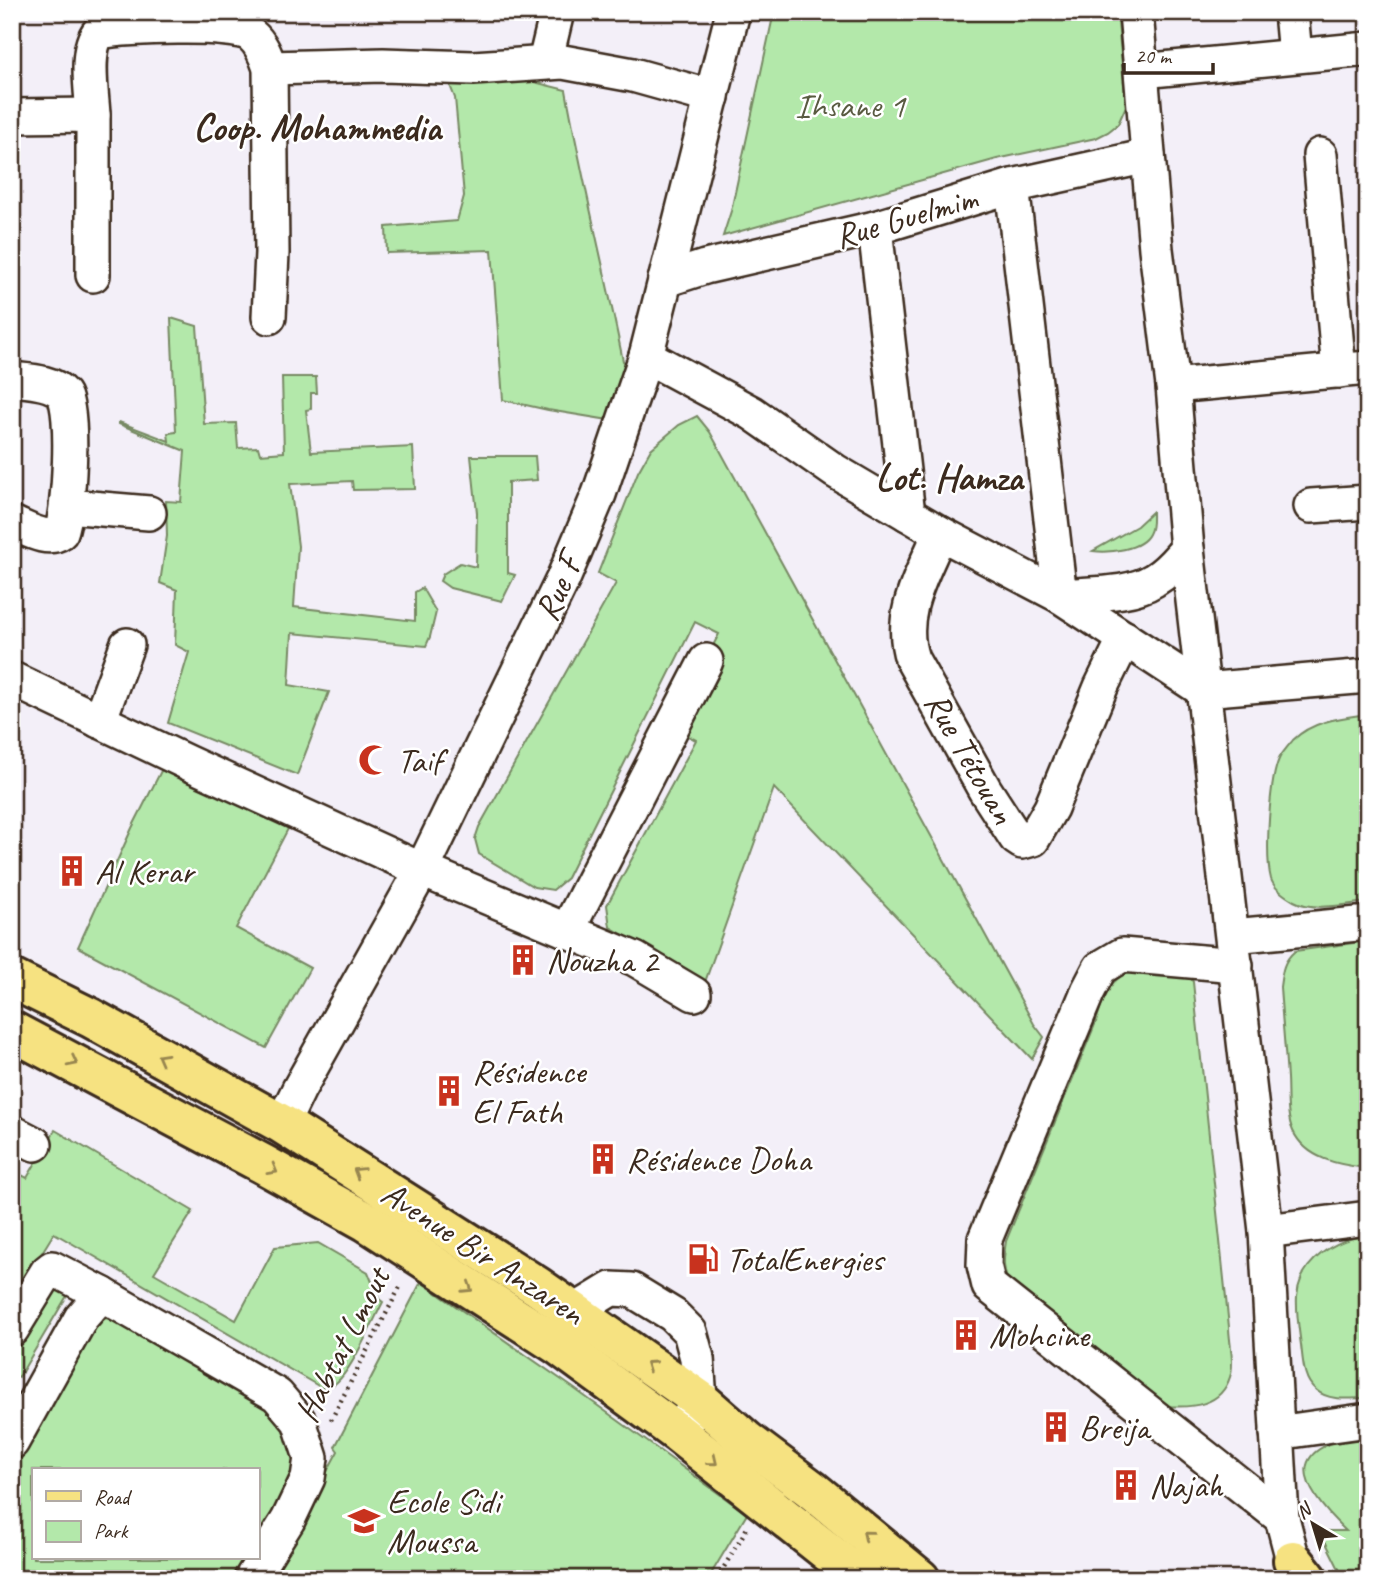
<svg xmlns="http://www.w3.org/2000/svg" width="1380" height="1591" viewBox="0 0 1380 1591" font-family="Caveat,sans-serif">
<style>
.green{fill:#b3e8aa;stroke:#778964;stroke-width:2}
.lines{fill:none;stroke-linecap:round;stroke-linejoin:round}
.minor-casing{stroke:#3b2a1e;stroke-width:38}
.major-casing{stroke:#3b2a1e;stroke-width:44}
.path{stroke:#3b2a1e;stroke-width:4.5;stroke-dasharray:2 5;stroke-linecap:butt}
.minor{stroke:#fff;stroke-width:33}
.major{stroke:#f6e281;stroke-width:38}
.oneway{stroke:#988650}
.labels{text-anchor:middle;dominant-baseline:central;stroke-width:5;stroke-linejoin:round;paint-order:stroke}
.park-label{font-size:35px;fill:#595a41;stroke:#fff}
.street-label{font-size:35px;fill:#3b2a1e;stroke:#fff}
.poi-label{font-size:35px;fill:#3b2a1e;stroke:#fff;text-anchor:start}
.quarter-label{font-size:38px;font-weight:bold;fill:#3b2a1e;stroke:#fff}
</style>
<rect width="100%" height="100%" fill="#f3eff8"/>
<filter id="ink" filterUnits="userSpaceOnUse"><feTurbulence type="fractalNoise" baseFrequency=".0143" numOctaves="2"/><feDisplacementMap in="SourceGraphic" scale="14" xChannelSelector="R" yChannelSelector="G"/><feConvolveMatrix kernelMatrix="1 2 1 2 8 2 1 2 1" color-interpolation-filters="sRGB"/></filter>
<g filter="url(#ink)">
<g class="green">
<polygon points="774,12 1117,12 1126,106 1118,124 1108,132 1096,138 997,159 723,236 731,211"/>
<path d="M447,78H518L566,90C582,181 605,270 623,361L627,364L609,420L548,410L503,400L492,250L387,253L386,227L457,221L464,196L455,98Z"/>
<polygon points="171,318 197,326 204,424 236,423 238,448 258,447 260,454 284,452 282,377 316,377 317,393 311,393 311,409 306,410 311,452 413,447 415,489 353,490 352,481 290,484 298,546 294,607 415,621 415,592 422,588 436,612 430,637 426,646 292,633 289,685 329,692 297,775 168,723 189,652 175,645 177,590 160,583 167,536 166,501 181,502 185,451 119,424 119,422 169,441 168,433 176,432"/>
<polygon points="697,416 710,432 1034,1024 1044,1037 1032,1059 774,788 705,982 610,927 607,905 696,740 671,727 719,634 695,622 567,878 553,890 534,887 479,854 475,839 479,827 616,583 598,573 638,472 651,449 679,425"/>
<polygon points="471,456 535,456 537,480 508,482 508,573 515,575 502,601 450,588 440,581 443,574 460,563 476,567 477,513"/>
<path d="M1152,512C1152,519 1153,528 1149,534C1141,550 1109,553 1093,551L1137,526Z"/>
<path d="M1368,714V902C1345,904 1314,912 1294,901C1285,896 1274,889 1271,879C1265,857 1269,778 1280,757C1283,752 1289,745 1293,740C1314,720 1341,718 1368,714Z"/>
<polygon points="166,761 290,825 236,928 310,968 266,1048 78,947 132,828"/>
<path d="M1368,941V1168H1366C1339,1165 1306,1159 1293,1131C1286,1116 1288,1093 1287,1078C1285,1047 1282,1017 1280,987C1282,972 1283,961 1295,951Z"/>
<path d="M1137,967L1189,974L1193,982L1229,1327C1229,1341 1235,1363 1230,1377C1221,1406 1192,1408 1166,1406L1012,1289C1002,1272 1003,1260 1006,1241L1096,1022C1105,992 1107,981 1137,967Z"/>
<path d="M55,1130L193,1211L154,1273L236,1320L275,1247L318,1243L368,1272L379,1299L383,1302C373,1321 350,1375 333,1385C330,1386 326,1387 322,1388L54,1233L12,1301V1170L27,1178Z"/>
<path d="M1368,1235V1398C1351,1398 1330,1402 1316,1390C1303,1380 1303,1360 1301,1345C1299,1330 1296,1313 1297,1297C1299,1261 1335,1239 1368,1235Z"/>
<polygon points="55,1280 71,1289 19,1377 12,1373 12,1349"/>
<polygon points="421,1282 572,1387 747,1514 708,1579 269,1579 338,1451 335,1447"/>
<polygon points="114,1317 276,1406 302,1450 257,1552 257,1470 33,1470 33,1558 254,1558 241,1579 12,1579 12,1469 94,1326 103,1319"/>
<path d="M1368,1435V1579H1344L1320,1531H1346C1295,1483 1284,1445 1368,1435Z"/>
</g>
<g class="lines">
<defs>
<g id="minor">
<polyline points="1136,12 1156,249 1173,386 1187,549 1266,1231 1282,1518 1298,1579"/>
<polyline points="1291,12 1295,55"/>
<polyline points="545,62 557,12"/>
<polyline points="270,68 383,65 473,68 563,62 633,75 712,97"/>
<polyline points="1142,71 1368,49"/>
<path d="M93,115C92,93 84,50 99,32C124,28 233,22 251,35C261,43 266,56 270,68L272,253L269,317"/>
<polyline points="12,116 93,115 93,275"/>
<polyline points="1320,155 1339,371"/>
<path d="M1012,186L1060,596C1089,593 1129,596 1154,580C1168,572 1177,560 1187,549"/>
<polyline points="875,228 908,514"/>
<polyline points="665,280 705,267 875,228 1012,186 1148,156"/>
<polyline points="646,356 752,413 835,471 940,533 1060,596 1203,690 1368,676"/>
<path d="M12,379C28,381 52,381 63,394C75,410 69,512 61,532C47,542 27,529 12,523"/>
<polyline points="1173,386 1368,368"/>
<polyline points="67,506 149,513"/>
<polyline points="1311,506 1368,502"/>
<path d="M940,533C923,574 897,614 912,659L985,790L1016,838L1022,842L1033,839L1051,808L1101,687L1125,638"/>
<polyline points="12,679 186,762 422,870 635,959 694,994"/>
<polyline points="99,721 127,645"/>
<polyline points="567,931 706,661"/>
<polyline points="1233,936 1368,923"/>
<polyline points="1236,965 1122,955 1100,968 1088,991 985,1239 984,1265 989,1286 1282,1518"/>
<polyline points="282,1124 299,1089 422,870 563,579 599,494 646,356 733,12"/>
<polyline points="12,1132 35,1144"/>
<polyline points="1266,1231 1368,1218"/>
<polyline points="12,1329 47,1272 52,1268 102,1294"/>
<polyline points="564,1333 575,1311 611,1289 632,1290 673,1315 690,1332 697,1358 700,1400 678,1433"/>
<polyline points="1277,1433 1368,1420"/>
<polyline points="12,1442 81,1318 102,1294 117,1303 277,1395 299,1421 311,1458 308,1478 288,1520 251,1579"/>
</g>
<g id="major">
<polyline points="12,979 91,1018 282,1124 537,1286 700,1400 747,1441 811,1489 920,1579"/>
<polyline points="12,1031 263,1164 367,1222 558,1345 678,1433 862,1579"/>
<polyline points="1293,1560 1308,1579"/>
</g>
</defs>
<use href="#minor" class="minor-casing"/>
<use href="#major" class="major-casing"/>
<g class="path">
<polyline points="331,1420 401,1285"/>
<polyline points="717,1579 747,1528"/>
</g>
<use href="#minor" class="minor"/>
<use href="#major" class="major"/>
</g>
<defs><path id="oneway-chevron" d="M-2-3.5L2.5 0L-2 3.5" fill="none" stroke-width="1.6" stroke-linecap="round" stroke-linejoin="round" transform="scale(1.75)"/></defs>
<g class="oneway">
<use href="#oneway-chevron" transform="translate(162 1058) rotate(-151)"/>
<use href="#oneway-chevron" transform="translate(73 1062) rotate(27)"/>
<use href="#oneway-chevron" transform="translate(273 1170) rotate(30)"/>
<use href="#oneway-chevron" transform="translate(358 1172) rotate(-148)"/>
<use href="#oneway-chevron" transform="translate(468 1288) rotate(33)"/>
<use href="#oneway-chevron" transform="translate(650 1365) rotate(-145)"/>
<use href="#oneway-chevron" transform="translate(713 1461) rotate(39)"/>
<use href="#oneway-chevron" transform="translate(867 1535) rotate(-141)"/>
</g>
</g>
<defs>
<symbol id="mosque-bare" viewBox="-9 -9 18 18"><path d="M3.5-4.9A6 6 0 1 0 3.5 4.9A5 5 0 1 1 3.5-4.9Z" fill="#c8321e" stroke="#fff" stroke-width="2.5" paint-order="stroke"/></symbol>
<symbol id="building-bare" viewBox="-9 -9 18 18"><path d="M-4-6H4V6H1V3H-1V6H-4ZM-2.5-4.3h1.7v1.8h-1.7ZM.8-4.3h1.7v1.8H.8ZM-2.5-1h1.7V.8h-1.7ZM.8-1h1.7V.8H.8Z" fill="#c8321e" stroke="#fff" stroke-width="2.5" paint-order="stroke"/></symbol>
<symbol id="fuel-bare" viewBox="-9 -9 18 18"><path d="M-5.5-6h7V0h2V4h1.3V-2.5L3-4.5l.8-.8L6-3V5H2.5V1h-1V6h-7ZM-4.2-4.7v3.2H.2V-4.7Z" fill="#c8321e" stroke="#fff" stroke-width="2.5" paint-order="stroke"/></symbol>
<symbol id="school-bare" viewBox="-9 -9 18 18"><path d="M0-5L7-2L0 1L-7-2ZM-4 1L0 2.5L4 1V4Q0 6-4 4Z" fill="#c8321e" stroke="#fff" stroke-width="2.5" paint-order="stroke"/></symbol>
</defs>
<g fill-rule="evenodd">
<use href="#mosque-bare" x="352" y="738" width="44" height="44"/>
<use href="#building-bare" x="50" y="849" width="44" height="44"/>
<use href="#building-bare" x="501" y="938" width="44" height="44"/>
<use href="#building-bare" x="427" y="1069" width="44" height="44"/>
<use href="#building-bare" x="581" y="1137" width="44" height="44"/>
<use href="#fuel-bare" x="681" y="1237" width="44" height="44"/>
<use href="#building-bare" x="944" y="1313" width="44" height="44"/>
<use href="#building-bare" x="1034" y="1405" width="44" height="44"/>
<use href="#building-bare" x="1104" y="1463" width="44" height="44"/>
<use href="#school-bare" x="342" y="1499" width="44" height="44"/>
</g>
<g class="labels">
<g class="park-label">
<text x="850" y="105">Ihsane 1</text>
</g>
<g class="street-label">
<text transform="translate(906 217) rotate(-16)">Rue Guelmim</text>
<text transform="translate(558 588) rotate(-66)">Rue F</text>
<text transform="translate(970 758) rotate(60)">Rue Tétouan</text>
<text transform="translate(483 1253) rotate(33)">Avenue Bir Anzaren</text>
<text transform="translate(342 1345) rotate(-63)">Habtat Lmout</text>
</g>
<g class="poi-label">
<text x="397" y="760">Taif</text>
<text x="95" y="871">Al Kerar</text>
<text x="546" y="960">Nouzha 2</text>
<text x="472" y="1071">Résidence<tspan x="472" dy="40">El Fath</tspan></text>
<text x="626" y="1159">Résidence Doha</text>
<text x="726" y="1259">TotalEnergies</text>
<text x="989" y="1335">Mohcine</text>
<text x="1079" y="1427">Breija</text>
<text x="1149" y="1485">Najah</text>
<text x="387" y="1501">Ecole Sidi<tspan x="387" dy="40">Moussa</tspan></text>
</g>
<g class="quarter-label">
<text x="317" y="127">Coop. Mohammedia</text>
<text x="949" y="477">Lot. Hamza</text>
</g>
</g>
<rect width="1380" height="1591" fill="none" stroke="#fff" stroke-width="42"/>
<rect x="21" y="21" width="1338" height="1549" fill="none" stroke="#3b2a1e" stroke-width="2.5" filter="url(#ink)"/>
<rect x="32" y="1468" width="228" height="91" fill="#ffffff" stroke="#b1aaa5" stroke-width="2"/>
<rect x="46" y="1491" width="35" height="10" fill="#f6e281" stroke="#b1aaa5" stroke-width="2"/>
<text x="94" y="1504" font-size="21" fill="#3b2a1e">Road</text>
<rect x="46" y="1521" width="35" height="21" fill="#b3e8aa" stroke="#b1aaa5" stroke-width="2"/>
<text x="94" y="1538" font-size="21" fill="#3b2a1e">Park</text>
<g transform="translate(1313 1524) rotate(322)" stroke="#ffffff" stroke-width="5" paint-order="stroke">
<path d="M0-5L12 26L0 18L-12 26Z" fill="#3b2a1e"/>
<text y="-10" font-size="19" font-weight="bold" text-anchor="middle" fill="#3b2a1e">N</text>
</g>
<path d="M1124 63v10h89v-10" fill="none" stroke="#3b2a1e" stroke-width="3.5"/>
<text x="1135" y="63" font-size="21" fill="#3b2a1e" stroke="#ffffff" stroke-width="5" paint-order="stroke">20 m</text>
</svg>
